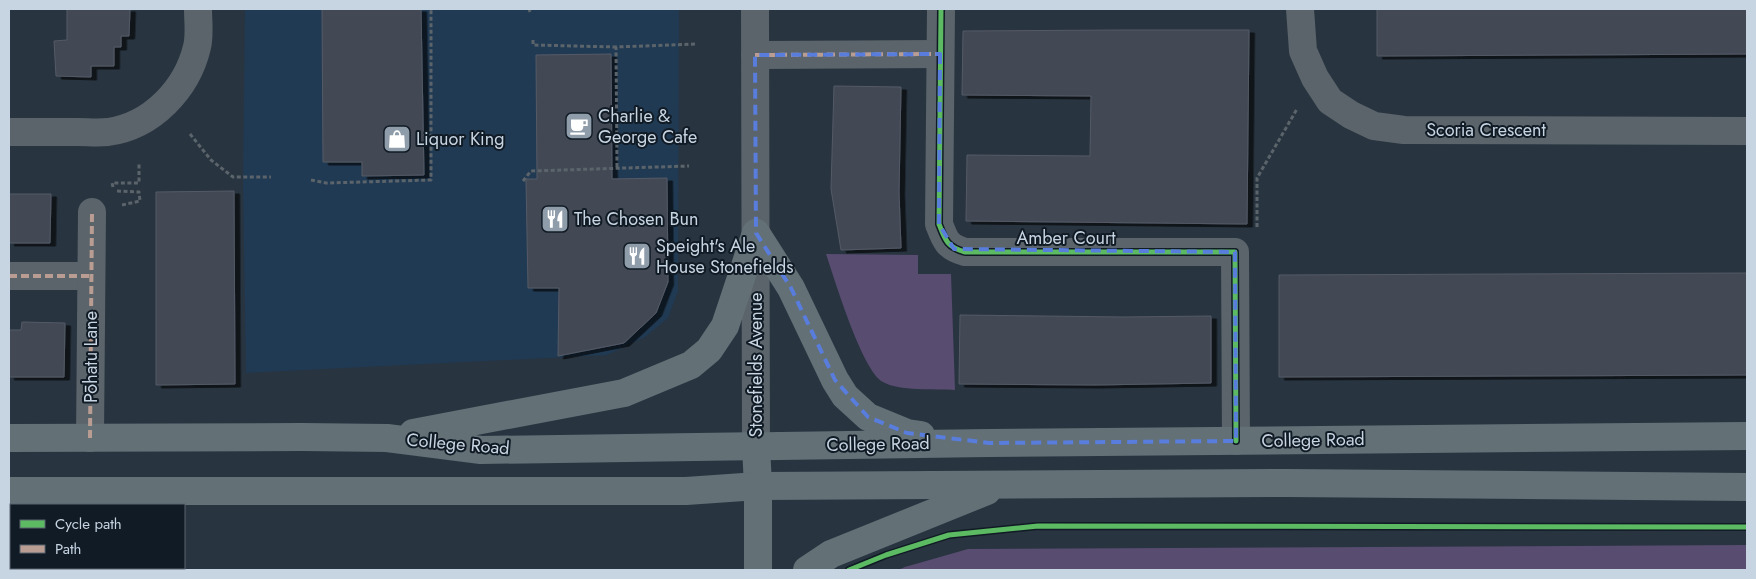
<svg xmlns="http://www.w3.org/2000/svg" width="1756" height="579" viewBox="0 0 1756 579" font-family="Jost,sans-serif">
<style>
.built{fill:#213a53}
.green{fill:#594c71}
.building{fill:#434955;stroke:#545a66;filter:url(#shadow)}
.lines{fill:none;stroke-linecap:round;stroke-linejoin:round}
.path{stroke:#5b646a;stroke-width:3;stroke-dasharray:4 2.5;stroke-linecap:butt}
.minor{stroke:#5a646a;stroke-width:28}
.secondary{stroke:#637076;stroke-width:28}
.quiet{stroke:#b99d93;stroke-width:4;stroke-dasharray:8 4;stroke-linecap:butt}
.cycleway-casing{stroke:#111b25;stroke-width:8}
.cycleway{stroke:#5cba63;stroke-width:5}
.marked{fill:none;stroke:#587ddc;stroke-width:4;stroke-dasharray:10 6;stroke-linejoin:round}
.labels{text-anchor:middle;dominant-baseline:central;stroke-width:4;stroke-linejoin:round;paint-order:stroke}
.poi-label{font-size:18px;fill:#c7d4e2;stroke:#111b25;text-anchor:start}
.street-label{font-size:18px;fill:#c7d4e2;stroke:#111b25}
</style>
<defs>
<filter id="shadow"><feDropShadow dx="5.5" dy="3" stdDeviation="0" flood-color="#0009"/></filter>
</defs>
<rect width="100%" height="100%" fill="#283440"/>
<polygon class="built" points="245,9 679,9 678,291 668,318 645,337 607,355 246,373 243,182"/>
<g class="green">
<path d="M826,254L918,255V274H951L955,390C936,389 898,391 883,382C862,371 835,280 826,254Z"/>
<polygon points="1747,545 1747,570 898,570 905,567 968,549"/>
</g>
<g class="building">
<polygon points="67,9 130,9 129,36 121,36 121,47 114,47 114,66 91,66 91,77 56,76 54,41 67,40"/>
<polygon points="322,9 421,9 424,175 362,176 362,162 323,162"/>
<polygon points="1377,9 1747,9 1747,54 1377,56"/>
<polygon points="1121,30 1249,30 1247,224 966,221 967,155 1090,156 1091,96 962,95 963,31"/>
<polygon points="611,54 612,179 667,178 668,282 656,313 624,343 558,356 559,288 528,288 526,179 537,179 536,55"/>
<polygon points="834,86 901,87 899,192 901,248 841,250 831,189"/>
<polygon points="234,191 235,384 156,385 156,192"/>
<polygon points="9,194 51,194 50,243 9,243"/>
<polygon points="1747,273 1747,375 1279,377 1279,275"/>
<polygon points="960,315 1123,317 1211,316 1211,383 1095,385 959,384"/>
<polygon points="22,322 65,323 64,377 9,377 9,330 21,330"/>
</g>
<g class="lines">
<g class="path">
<polyline points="529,9 530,12"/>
<polyline points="533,40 533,45 616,47"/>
<polyline points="190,134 211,160 233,177 271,177"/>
<polyline points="617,167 616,47 695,44"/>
<polyline points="311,180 326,183 431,180 431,9"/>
<polyline points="523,181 531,171 689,166"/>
<polyline points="113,187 112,183 139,183 139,164"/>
<polyline points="117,191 139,192 140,201 122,205"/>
<polyline points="1257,227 1257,178 1297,109"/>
</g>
<g class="minor">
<polyline points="755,9 756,446"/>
<path d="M941,9L939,224C945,240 947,247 965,252H1235L1236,441"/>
<polyline points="1300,9 1303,51 1315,78 1330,101 1351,115 1374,126 1404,130 1747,131"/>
<polyline points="755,55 940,54"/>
<path d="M9,132C32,132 55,132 78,132C88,132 98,133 108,132C152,126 187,89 197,47C200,35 198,21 198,9"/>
<polyline points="9,276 90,276"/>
<polyline points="90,438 92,212"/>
</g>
<g class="secondary">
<polyline points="756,233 791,288 835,380 845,396 868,417 907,433 921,435"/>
<polyline points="413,433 624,393 691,365 709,350 725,326 756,233"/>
<polyline points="9,438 302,437 387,438 481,450 989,443 1747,436"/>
<polyline points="756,446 758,486 758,570"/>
<polyline points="9,491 686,491 758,486 1287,483 1747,487"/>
<polyline points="807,570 831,554 987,491"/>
</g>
<g class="quiet">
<polyline points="755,55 940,54"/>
<polyline points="9,276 90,276"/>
<polyline points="90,438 92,212"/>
</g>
<defs>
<g id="cycleway">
<path d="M941,9L939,224C945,240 947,247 965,252H1235L1236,441"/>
<polyline points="849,570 886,555 949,535 1038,526 1747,527"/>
</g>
</defs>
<use href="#cycleway" class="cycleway-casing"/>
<use href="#cycleway" class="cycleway"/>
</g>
<path class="marked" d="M940,54L939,224L954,249L1235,252L1236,441L989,443L907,433L868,417L835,380L791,288L756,233L755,55Z"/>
<defs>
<symbol id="cafe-square" viewBox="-11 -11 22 22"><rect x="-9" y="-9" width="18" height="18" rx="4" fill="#8f9ca9" stroke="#111b25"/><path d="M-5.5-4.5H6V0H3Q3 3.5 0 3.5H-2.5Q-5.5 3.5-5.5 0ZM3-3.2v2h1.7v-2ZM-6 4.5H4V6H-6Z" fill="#fff"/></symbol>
<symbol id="shop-square" viewBox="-11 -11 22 22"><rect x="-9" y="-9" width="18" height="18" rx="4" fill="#8f9ca9" stroke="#111b25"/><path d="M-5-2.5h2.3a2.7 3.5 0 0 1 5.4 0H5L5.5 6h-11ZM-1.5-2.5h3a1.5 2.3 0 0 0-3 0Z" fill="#fff"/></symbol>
<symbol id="restaurant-square" viewBox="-11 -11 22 22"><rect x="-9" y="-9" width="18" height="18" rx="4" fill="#8f9ca9" stroke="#111b25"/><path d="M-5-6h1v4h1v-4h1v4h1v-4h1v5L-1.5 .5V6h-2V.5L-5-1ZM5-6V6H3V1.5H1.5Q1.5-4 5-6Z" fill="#fff"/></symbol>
</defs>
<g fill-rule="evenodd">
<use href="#cafe-square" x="563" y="110" width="32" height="32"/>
<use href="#shop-square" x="381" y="123" width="32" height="32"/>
<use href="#restaurant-square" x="539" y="203" width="32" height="32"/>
<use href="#restaurant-square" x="621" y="240" width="32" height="32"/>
</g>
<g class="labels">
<g class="poi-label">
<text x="598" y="116">Charlie &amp;<tspan x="598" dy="21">George Cafe</tspan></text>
<text x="416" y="139">Liquor King</text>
<text x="574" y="219">The Chosen Bun</text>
<text x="656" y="246">Speight's Ale<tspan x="656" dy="21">House Stonefields</tspan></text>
</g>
<g class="street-label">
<text x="1486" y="130">Scoria Crescent</text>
<text x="1066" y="238">Amber Court</text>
<text transform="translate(91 357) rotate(-90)">Pōhatu Lane</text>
<text transform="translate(756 365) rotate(-90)">Stonefields Avenue</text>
<text transform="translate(1313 440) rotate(-1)">College Road</text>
<text transform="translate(458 444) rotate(5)">College Road</text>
<text transform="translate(878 444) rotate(-1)">College Road</text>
</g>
</g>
<rect width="1756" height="579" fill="none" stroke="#c7d4e2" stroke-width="20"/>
<rect x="10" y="504" width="175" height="65" fill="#111b25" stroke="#5a6571"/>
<rect x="20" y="520" width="25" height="8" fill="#5cba63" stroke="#5a6571"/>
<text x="55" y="529" font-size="15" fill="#c7d4e2">Cycle path</text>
<rect x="20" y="545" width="25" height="8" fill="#b99d93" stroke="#5a6571"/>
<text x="55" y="554" font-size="15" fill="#c7d4e2">Path</text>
</svg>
